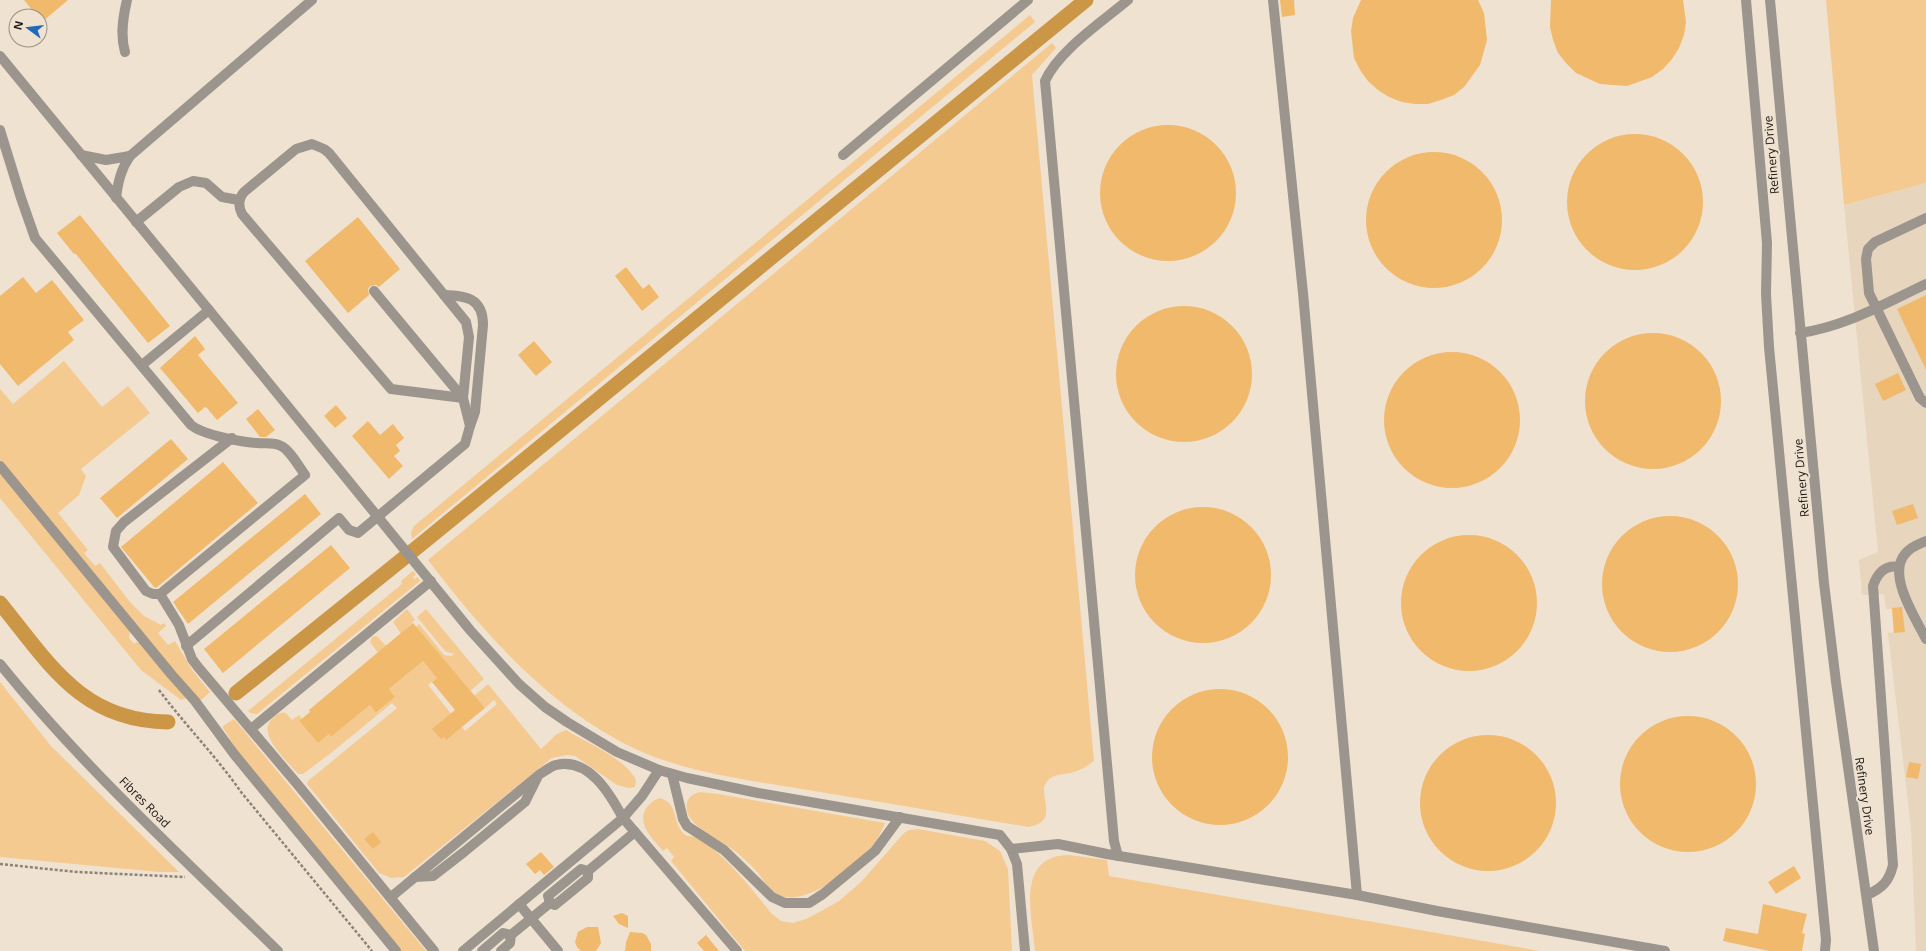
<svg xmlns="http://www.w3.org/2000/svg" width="1926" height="951" viewBox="0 0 1926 951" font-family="'Open Sans',sans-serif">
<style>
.built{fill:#e7d5bd}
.green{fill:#f5ca91}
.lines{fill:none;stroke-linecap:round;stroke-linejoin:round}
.canal{stroke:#cc9647;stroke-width:15}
.building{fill:#f1b96b}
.path{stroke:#8c8377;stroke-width:2.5;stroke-dasharray:3 2;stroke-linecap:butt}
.minor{stroke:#9b958e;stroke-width:10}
.labels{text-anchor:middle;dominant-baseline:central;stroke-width:4;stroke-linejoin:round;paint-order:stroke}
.street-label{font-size:12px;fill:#1c1812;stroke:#efe2d1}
</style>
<rect width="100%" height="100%" fill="#efe2d1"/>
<polygon class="built" points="1926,183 1926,951 1916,951 1911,828 1888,633 1894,632 1892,609 1886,609 1884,594 1862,595 1859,560 1878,552 1844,205"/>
<g class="green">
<polygon points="1826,0 1926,0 1926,183 1844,205"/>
<polygon points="1030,15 1035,22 412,539 411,532 414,526"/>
<path d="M1052,43L1056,48L1032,75L1094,761C1087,766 1081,770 1074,772C1061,776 1050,772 1044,787C1043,804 1056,822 1029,827C955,815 882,802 808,790C743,779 674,772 616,739C540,697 480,628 428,560Z"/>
<polygon points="64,361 102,407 128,386 150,413 81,469 86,476 79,495 58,513 88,550 84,553 95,566 100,563 130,602 144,616 161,625 164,623 166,626 158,633 168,645 175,641 193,671 210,692 200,701 135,625 0,460 0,389 13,404"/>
<polygon points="0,472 130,631 129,638 134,644 137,642 140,643 187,698 181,700 141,670 0,498"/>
<polygon points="413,571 416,574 413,577 415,579 418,577 420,581 257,714 250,713 248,711 402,584 401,581"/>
<polygon points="407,609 415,620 401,634 393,622"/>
<path d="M426,609L484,679L470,691L446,663L443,673L428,685L465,731L497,704L494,700L485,708L474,696L488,684L541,749L557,734L566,730C587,743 625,758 636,780L635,787L629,788L617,785L575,756L567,755L552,758L404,877L391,878L379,873L307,784L308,781L397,708L392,703L331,753L303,774H298C288,762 256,734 272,719C276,715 280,712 286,713L292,720L299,715L302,719L299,721L318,743L329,734L331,737L370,705L377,713L395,697L389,689L423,661L432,671L416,627L419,624L444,655L451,656L454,654L445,651L417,617Z"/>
<polygon points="377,636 386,646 378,653 370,642 372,637"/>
<polygon points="0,682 51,746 179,872 159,872 0,857"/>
<polygon points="234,719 426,951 400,951 247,766 223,728 223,726"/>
<path d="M700,792L718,794L885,823C881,832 877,842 870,849C854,869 806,907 779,895C769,890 764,881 758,873C750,864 740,855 731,848C717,838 682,824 687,803C689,796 693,794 700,792Z"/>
<path d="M660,798C680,803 671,826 687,836C709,833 758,896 771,913L781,921L793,923L806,919L825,909L839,901L861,882L904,833L909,830L918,829L985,841L1000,851L1008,869L1012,951H745L671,861L674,857L667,848L663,851C653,839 635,823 647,807C651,802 655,799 660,798Z"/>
<path d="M1069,855L1107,860L1109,876L1540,951H1035C1032,915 1015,856 1069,855Z"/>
</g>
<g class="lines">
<g class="canal">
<path d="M0,603C49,663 81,721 168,722"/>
<polyline points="236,693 425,541 1086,0"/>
</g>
</g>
<g class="building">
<polygon points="24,0 68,0 42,22 40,16 37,16"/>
<polygon points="1280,0 1294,0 1295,15 1282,17"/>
<polygon points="1361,0 1478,0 1484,13 1487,40 1480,65 1464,87 1454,95 1441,100 1428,104 1415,104 1402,102 1389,97 1378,90 1368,81 1360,70 1354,58 1351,31 1353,18"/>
<polygon points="1551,0 1683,0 1686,22 1684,35 1679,48 1672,59 1663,69 1652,77 1627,86 1600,84 1576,73 1566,63 1558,53 1553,40 1550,27"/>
<circle cx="1168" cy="193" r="68"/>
<circle cx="1635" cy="202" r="68"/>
<circle cx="1434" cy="220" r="68"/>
<polygon points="80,215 170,326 148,343 75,253 74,254 57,233"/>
<polygon points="358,217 400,269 379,287 376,285 370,286 368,289 369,295 348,313 305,261"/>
<polygon points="626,267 643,289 649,284 659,297 642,311 615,276"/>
<polygon points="23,277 36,293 52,280 84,320 68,332 74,340 18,386 0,364 0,296"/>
<polygon points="1926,295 1926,370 1897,309"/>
<circle cx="1184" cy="374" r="68"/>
<circle cx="1653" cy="401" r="68"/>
<polygon points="195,336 205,349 198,355 238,403 217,420 207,408 205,407 198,413 160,368"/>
<polygon points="534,341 552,362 536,376 518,355"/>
<circle cx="1452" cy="420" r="68"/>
<polygon points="1898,373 1906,390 1883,401 1875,384"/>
<polygon points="336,405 347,418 335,428 324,416"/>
<polygon points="258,409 275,430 266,437 260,437 246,419"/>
<polygon points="368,421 380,435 393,424 404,438 396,445 400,451 394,456 403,466 389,479 352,436"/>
<polygon points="171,439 188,459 117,518 100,498"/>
<polygon points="223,462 258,503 156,588 154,587 121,547"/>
<polygon points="305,494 321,514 188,624 173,602"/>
<polygon points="1913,504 1918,518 1897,525 1892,511"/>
<circle cx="1203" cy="575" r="68"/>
<circle cx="1670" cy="584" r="68"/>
<circle cx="1469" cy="603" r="68"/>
<polygon points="331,545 350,568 223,673 204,649"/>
<polygon points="1902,607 1905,632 1894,633 1892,608"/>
<polygon points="413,623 485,708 446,740 444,737 441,739 432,729 455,710 432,682 437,678 423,661 389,689 395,697 376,713 370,705 331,737 329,734 318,743 299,721 310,712 309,710"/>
<circle cx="1220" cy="757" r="68"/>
<circle cx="1688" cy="784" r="68"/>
<circle cx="1488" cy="803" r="68"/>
<polygon points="1909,762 1921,764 1918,779 1906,777"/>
<polygon points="373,832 381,842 373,849 364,839"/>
<polygon points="541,852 554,867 544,875 540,870 535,874 526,864"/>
<polygon points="1794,866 1801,878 1776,894 1768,882"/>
<polygon points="1763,904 1807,914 1802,933 1805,934 1802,951 1769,951 1723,941 1726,928 1758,934"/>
<polygon points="622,913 628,916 628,928 619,924 613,916"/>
<polygon points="587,927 598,927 601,943 596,951 581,951 577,947 575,942 578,932"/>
<polygon points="630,932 642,933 646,935 651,944 651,951 625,951 626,942"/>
<polygon points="706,935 719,951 704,951 697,943"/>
</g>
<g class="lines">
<g class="path">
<path d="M159,690C185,725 216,756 241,792L372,951"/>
<polyline points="0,864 77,872 185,877"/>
</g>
<g class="minor">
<polyline points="1273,0 1303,293 1357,895"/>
<polyline points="1746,0 1767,243 1766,294 1769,347 1826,940 1825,951"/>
<polyline points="1770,0 1824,583 1836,682 1874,951"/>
<path d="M125,52C120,35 123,17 127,0"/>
<polyline points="0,56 250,360 470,630 519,684 545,707 567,722 617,752 659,770 687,778 758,793 1000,835 1011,849 1017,864 1025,951"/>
<path d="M0,130L21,198L35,238L191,425C203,435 241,442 257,443C265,444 274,442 281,446C289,449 300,468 305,475L160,594H153L146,591L113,547L116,531L124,522L232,438"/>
<path d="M312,144L324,149L329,153L466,322L469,337L463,398L391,389L242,214C238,206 238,199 244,192L296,149Z"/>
<polyline points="81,155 106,160 130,156"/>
<polyline points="843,155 1028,0"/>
<path d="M116,198C118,182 121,169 130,156L312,0"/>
<polyline points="1926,218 1875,242 1868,249 1866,259 1869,293 1920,398 1926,403"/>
<polyline points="136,222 179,187 193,181 206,183 222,197 239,200"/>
<path d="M444,295C465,296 483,297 483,325L475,412L470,426"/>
<path d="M1800,333C1845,327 1886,303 1926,284"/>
<polyline points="142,365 209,310"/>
<polyline points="0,466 171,674 195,701 234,754 396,951"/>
<path d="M1926,541C1919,544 1910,547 1905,554C1887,575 1915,617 1926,639"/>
<polyline points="160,594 179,625 192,659 198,667 298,785 434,951"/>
<polyline points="186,646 339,518 349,530 358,533 465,444 470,426 463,398 374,291"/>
<path d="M0,664C84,768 183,858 278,951"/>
<polyline points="251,729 431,581"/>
<polyline points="672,774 683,819 687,826 724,850 772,897 785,903 809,903 823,894 875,851 900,817"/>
<polyline points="1011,849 1058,844 1107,854 1357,895 1437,911 1665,951"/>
<path d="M1118,856L1114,841L1045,81C1058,51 1103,21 1128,0"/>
<polyline points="415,877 433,876 464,852 525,802 537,778"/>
<path d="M1867,895C1882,888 1889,882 1893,865L1873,586C1877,574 1885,564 1899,567"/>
<path d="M391,897L540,774C545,771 551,766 556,765C589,757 610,794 623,818L737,951"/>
<polyline points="550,903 555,905 588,878 588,871 635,832"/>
<polyline points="550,903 548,896 581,869 588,871"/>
<polyline points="519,904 558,951"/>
<polyline points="463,951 623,818 642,796 659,770"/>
<polyline points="482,951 503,933 511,935"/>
<polyline points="501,951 510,943 511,935 550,903"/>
</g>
</g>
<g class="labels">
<g class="street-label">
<text transform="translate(1771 155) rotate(-95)">Refinery Drive</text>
<text transform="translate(1801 478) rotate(-95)">Refinery Drive</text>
<text transform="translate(1865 796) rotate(82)">Refinery Drive</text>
<text transform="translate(145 802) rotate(45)">Fibres Road</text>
</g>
</g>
<g transform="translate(28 28) rotate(285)"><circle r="19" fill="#efe2d1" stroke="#9b9185"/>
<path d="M0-3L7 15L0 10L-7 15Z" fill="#2169b9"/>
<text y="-6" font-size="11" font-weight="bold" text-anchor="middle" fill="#1c1812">N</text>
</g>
</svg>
